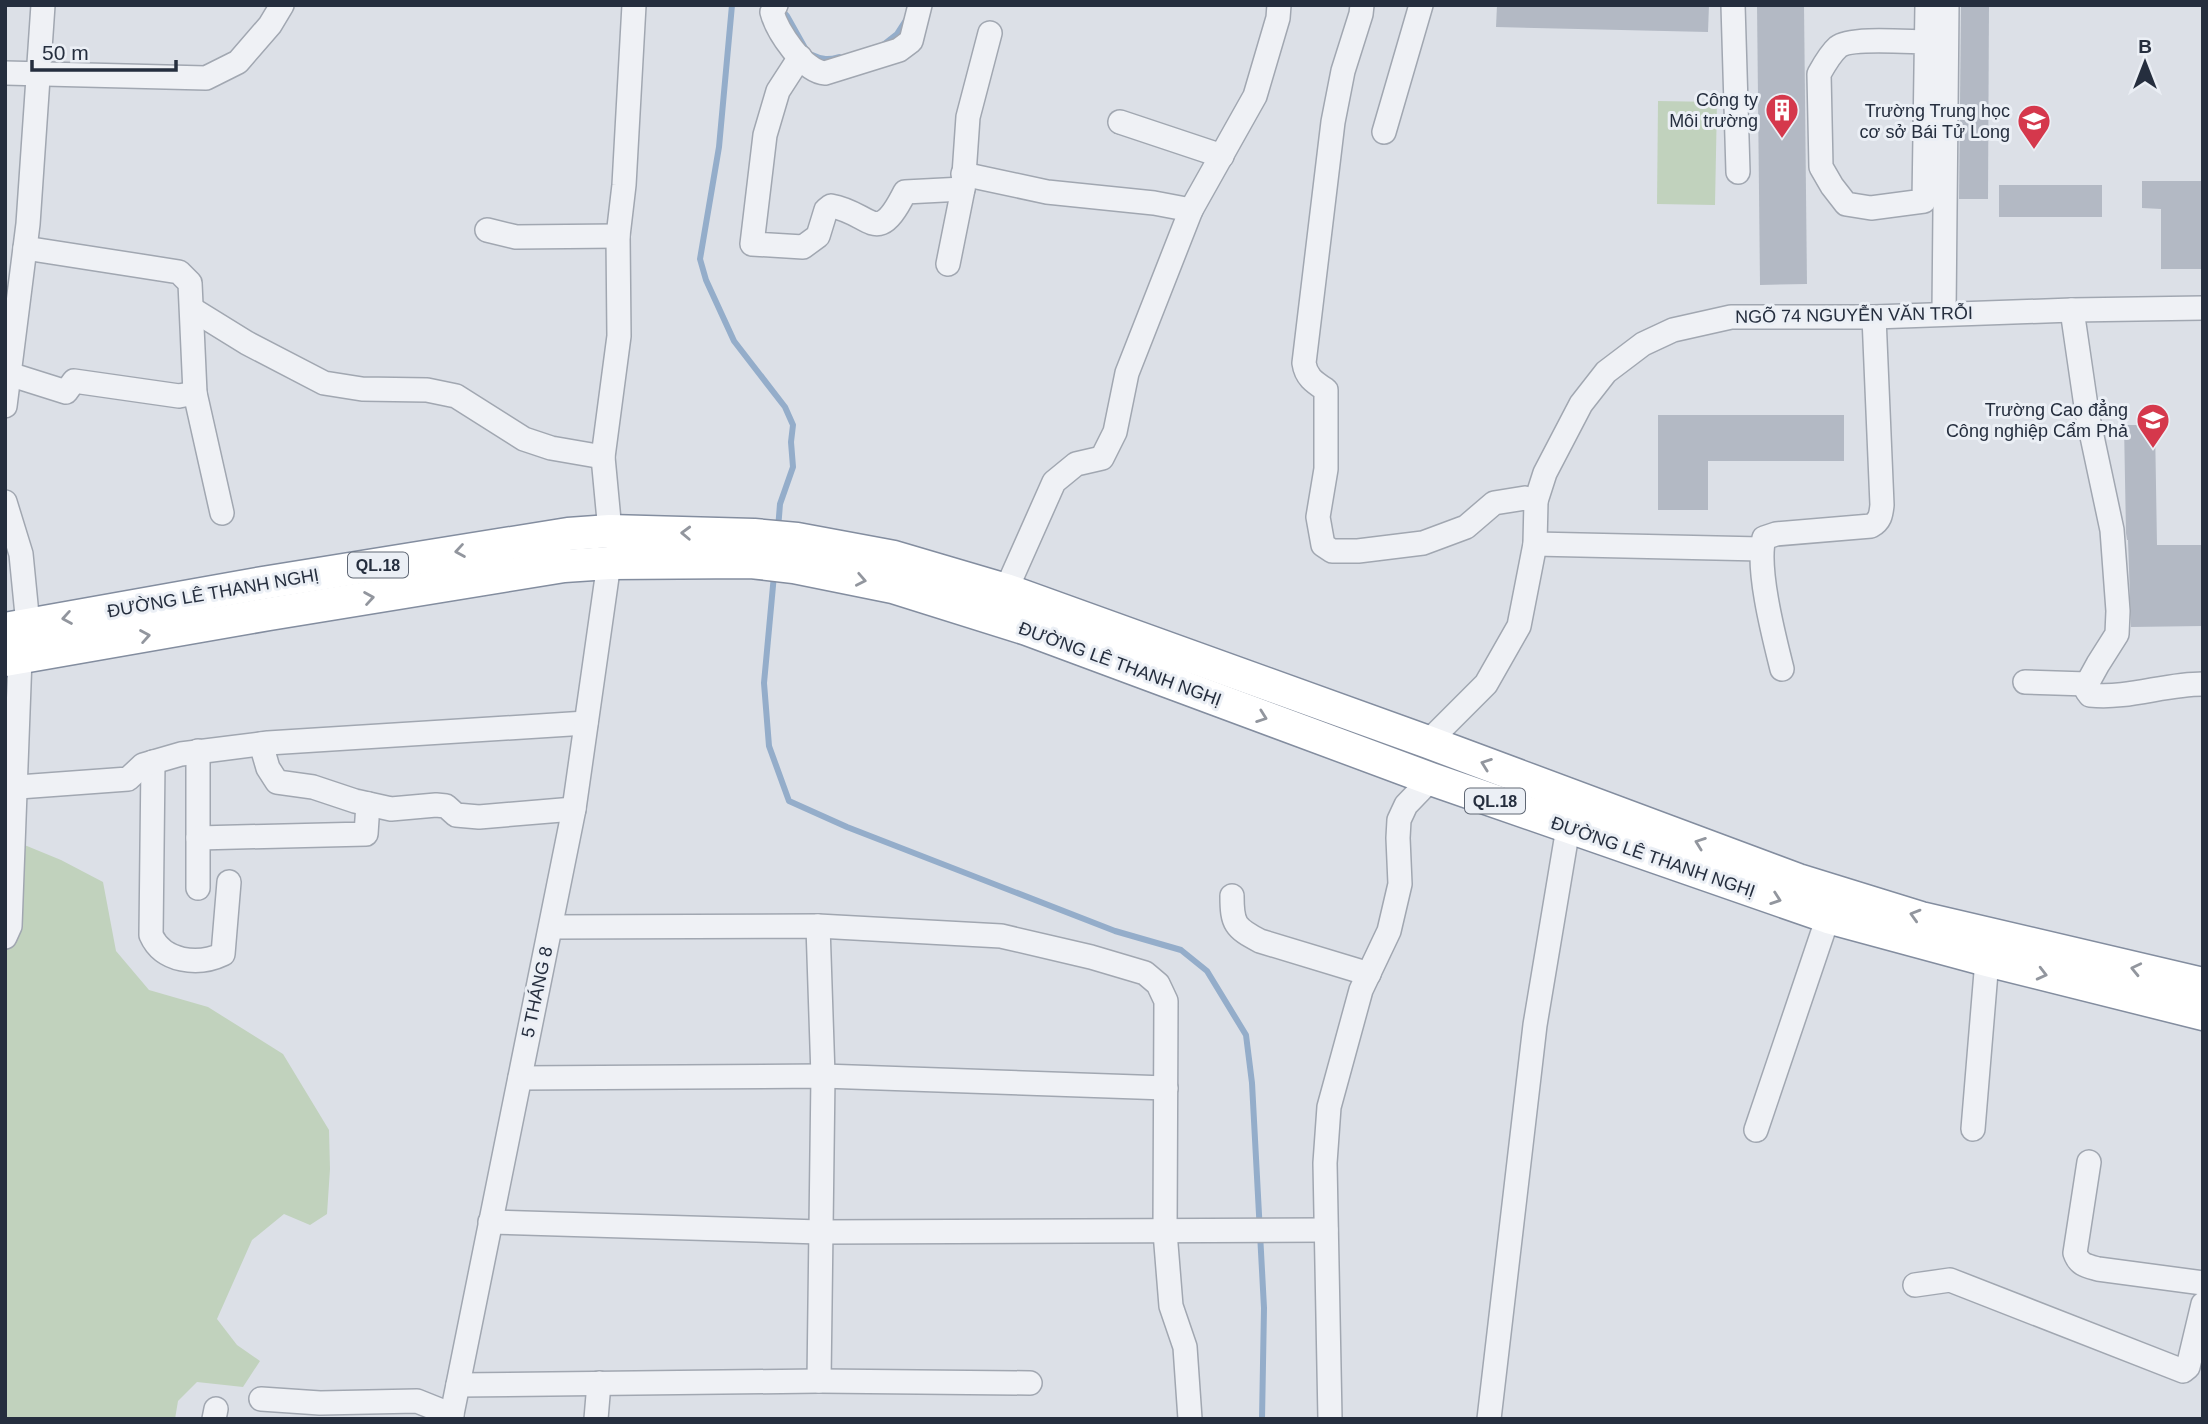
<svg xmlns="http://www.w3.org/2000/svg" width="2208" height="1424" viewBox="0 0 2208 1424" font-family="Arial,sans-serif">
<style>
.green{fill:#c1d2bd}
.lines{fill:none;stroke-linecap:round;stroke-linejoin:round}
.stream{stroke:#94adca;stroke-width:6}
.building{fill:#b3b9c4}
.minor-casing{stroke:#a1a7b1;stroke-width:26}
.highway-casing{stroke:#838d9f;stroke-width:35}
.minor{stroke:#eff1f5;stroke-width:23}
.highway{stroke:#fff;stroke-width:32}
.oneway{stroke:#92969e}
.labels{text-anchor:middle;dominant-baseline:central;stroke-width:6;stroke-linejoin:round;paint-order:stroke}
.shield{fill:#ebeff5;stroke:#606875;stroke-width:2}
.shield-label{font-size:16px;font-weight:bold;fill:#252e3e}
.poi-label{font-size:18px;fill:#252e3e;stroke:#ebeff5;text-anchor:end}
.street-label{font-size:18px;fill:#252e3e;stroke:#ebeff5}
</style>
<rect width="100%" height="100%" fill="#dce0e7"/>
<g class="green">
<polygon points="1658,101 1717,102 1715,205 1657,204"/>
<polygon points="5,837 61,860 103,882 116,951 149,990 208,1007 283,1054 329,1130 330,1169 327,1214 310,1225 284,1214 252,1240 217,1319 237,1345 260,1361 243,1387 197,1382 178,1401 175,1419 5,1419"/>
</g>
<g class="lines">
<g class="stream">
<polyline points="732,5 719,147 700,259 706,280 734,341 785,407 793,425 791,442 793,467 780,504 778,529"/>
<polyline points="779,7 787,16 805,48"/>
<polyline points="883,45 897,34 906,20"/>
<path d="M812,55C822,60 829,60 839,57"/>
<polyline points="774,575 764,683 769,746 789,801 847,827 1115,931 1181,950 1207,971 1246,1035 1252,1083 1264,1308 1262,1419"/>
</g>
</g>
<g class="building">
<polygon points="1497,5 1709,5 1708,32 1496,27"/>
<polygon points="1757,5 1804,5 1807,284 1760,285"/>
<polygon points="1961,5 1989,5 1988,199 1959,199"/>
<polygon points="2142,181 2203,181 2203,269 2161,269 2161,209 2142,208"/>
<rect x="1999" y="185" width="103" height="32"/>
<polygon points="1658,415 1844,415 1844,461 1708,461 1708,510 1658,510"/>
<polygon points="2124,425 2155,425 2157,545 2203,545 2203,626 2131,627 2128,540 2127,540 2126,533"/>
</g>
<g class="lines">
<defs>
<g id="minor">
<path d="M776,5L772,12C777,31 804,72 825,73L899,50L911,41L920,5"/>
<path d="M1362,5L1361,14L1343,71L1333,122L1304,363C1306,377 1314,382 1326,390V469L1318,517L1323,545L1332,551H1358L1423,543L1466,527L1494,503L1525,498L1536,501"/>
<polyline points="1733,5 1738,172"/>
<path d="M1927,42C1909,42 1850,37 1838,47C1830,54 1824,65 1819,74L1821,167L1832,186L1846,204L1871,208L1924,201L1927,5"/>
<path d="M800,57L778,91L765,135L752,244L803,247L818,236L826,210L831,206C872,213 876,249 905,192L963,189"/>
<polyline points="5,73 206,78 238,62 270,25 282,5"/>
<polyline points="1120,122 1222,156"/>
<polyline points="1384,132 1421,5"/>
<polyline points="963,174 1047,192 1154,203 1191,210"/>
<polyline points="487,230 516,237 618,236"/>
<polyline points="25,248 179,272 190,283 195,393 222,513"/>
<polyline points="948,264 963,189 968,117 990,33"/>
<polyline points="192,309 247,343 324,383 362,389 427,390 456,396 524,439 551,448 603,457"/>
<path d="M2072,310L2087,413L2112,530L2118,611L2117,634L2098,664L2087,684V691L2090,695C2129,699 2164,684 2203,684"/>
<polyline points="1944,313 1947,5"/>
<polyline points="9,374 66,392 74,381 179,396 195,393"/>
<polyline points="5,406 28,224 43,5"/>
<polyline points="5,502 21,554 28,625"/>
<polyline points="610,531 603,457 619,336 618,236 624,185 634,5"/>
<polyline points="1535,544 1761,549"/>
<polyline points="1006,590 1054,482 1076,464 1102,458 1115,432 1127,373 1191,210 1255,96 1278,18 1279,5"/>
<path d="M1782,669C1774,637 1756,568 1764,538L1776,534L1871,526C1880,521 1881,515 1882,505L1874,317"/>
<polyline points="2025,682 2087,684"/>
<polyline points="1428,742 1486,684 1519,626 1535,544 1536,501 1545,473 1581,404 1606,372 1643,344 1673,330 1731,317 1874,317 2072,310 2203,308"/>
<polyline points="261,744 268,768 277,782 313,787 355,801 391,809 436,805 446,806 456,815 479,817 574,809"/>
<polyline points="198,751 198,888"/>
<path d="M153,762L151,935C163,962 198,966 223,954L229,882"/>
<polyline points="5,788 128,779 143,765 181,754 268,743 586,723"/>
<polyline points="198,838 366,834 368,804"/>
<path d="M1232,896C1232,924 1235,928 1260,941L1369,974"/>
<polyline points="818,926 823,1076 819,1381"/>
<polyline points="551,927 818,926 1001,936 1091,957 1145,973 1158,984 1166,1001 1165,1232 1171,1306 1185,1347 1190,1419"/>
<polyline points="5,937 10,926 20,658"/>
<polyline points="520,1078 823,1076 1166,1088"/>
<polyline points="1973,1129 1987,960"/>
<polyline points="1756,1130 1828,917"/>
<path d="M2089,1162L2075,1253C2079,1265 2087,1266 2098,1269L2203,1283"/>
<polyline points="490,1222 820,1232 1326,1230"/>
<polyline points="1915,1285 1950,1280 2183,1371 2188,1367 2203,1304"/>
<polyline points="458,1385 819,1381 1030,1383"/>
<polyline points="261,1399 320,1403 417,1401 452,1415"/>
<polyline points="214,1419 216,1409"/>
<polyline points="451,1419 574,809 609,563"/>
<polyline points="596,1419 599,1383"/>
<polyline points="1330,1419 1325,1163 1329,1107 1361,990 1389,931 1400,884 1398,838 1399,820 1406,805 1431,779"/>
<polyline points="1489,1419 1535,1025 1568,828"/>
</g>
<g id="highway">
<polyline points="5,629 263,583 568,534 610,531 754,535 797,539 894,557 1006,590 1428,742 1798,880 1921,918 2203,984"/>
<polyline points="5,660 269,614 564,566 609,563 751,562 794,567 893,587 1027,629 1431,779 1828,917 1987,960 2203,1014"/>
</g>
</defs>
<use href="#minor" class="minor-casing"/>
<use href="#highway" class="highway-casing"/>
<use href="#minor" class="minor"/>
<use href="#highway" class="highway"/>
</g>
<defs><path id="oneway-chevron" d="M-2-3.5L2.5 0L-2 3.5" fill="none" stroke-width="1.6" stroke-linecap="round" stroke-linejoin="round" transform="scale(1.75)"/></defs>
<g class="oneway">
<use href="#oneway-chevron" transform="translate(686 533) rotate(-178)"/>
<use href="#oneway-chevron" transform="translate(460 551) rotate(171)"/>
<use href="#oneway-chevron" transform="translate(861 580) rotate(11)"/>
<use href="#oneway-chevron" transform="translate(369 598) rotate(-9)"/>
<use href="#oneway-chevron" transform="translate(67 618) rotate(170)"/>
<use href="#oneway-chevron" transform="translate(145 636) rotate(-10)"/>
<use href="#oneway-chevron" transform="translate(1262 717) rotate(20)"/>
<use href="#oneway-chevron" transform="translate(1486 764) rotate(-160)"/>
<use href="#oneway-chevron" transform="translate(1700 843) rotate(-160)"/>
<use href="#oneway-chevron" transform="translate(1776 899) rotate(19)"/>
<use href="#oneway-chevron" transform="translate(1915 915) rotate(-164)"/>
<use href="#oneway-chevron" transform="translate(2136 969) rotate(-167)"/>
<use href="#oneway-chevron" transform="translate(2042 974) rotate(14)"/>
</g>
<defs>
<symbol id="building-pin" viewBox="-11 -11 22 30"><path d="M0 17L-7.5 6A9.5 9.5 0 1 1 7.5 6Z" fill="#d5384c" stroke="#ebeff5"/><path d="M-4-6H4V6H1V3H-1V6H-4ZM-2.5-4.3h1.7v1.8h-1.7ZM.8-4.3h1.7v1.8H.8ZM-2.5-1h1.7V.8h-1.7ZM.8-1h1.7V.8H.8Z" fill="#fff"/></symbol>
<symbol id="school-pin" viewBox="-11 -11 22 30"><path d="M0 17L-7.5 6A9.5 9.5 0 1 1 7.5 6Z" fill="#d5384c" stroke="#ebeff5"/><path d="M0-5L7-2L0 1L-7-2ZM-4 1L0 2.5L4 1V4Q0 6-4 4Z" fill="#fff"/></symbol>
<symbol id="university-pin" viewBox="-11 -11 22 30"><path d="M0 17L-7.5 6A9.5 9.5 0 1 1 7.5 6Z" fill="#d5384c" stroke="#ebeff5"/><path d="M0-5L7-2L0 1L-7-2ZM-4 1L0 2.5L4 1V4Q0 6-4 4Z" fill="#fff"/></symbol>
</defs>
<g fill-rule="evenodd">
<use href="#building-pin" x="1763" y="91" width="38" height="52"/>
<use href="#school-pin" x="2015" y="102" width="38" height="52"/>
<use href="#university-pin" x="2134" y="401" width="38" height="52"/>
</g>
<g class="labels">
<g class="shield">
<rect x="348" y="552.5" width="60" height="25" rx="5"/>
<rect x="1465" y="788.5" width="60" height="25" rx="5"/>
</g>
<g class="shield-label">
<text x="378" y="565">QL.18</text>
<text x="1495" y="801">QL.18</text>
</g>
<g class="poi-label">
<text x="1758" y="100">Công ty<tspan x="1758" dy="21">Môi trường</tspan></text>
<text x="2010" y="111">Trường Trung học<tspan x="2010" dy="21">cơ sở Bái Tử Long</tspan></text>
<text x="2128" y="410">Trường Cao đẳng<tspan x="2128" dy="21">Công nghiệp Cẩm Phả</tspan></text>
</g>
<g class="street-label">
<text transform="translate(1854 315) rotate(-1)">NGÕ 74 NGUYỄN VĂN TRỖI</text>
<text transform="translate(213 593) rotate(-10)">ĐƯỜNG LÊ THANH NGHỊ</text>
<text transform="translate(1120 664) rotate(20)">ĐƯỜNG LÊ THANH NGHỊ</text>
<text transform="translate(1653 857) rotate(19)">ĐƯỜNG LÊ THANH NGHỊ</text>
<text transform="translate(537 992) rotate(-78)">5 THÁNG 8</text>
</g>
</g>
<rect width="2208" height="1424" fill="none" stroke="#252e3e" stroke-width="14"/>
<g transform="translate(2145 63)" stroke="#ebeff5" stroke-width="5" paint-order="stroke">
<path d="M0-5L12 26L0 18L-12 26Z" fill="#252e3e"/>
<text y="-10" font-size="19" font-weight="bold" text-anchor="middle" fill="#252e3e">B</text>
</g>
<path d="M32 60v10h144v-10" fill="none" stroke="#252e3e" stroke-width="3.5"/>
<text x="42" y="60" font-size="21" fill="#252e3e" stroke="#ebeff5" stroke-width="5" paint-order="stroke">50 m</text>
</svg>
